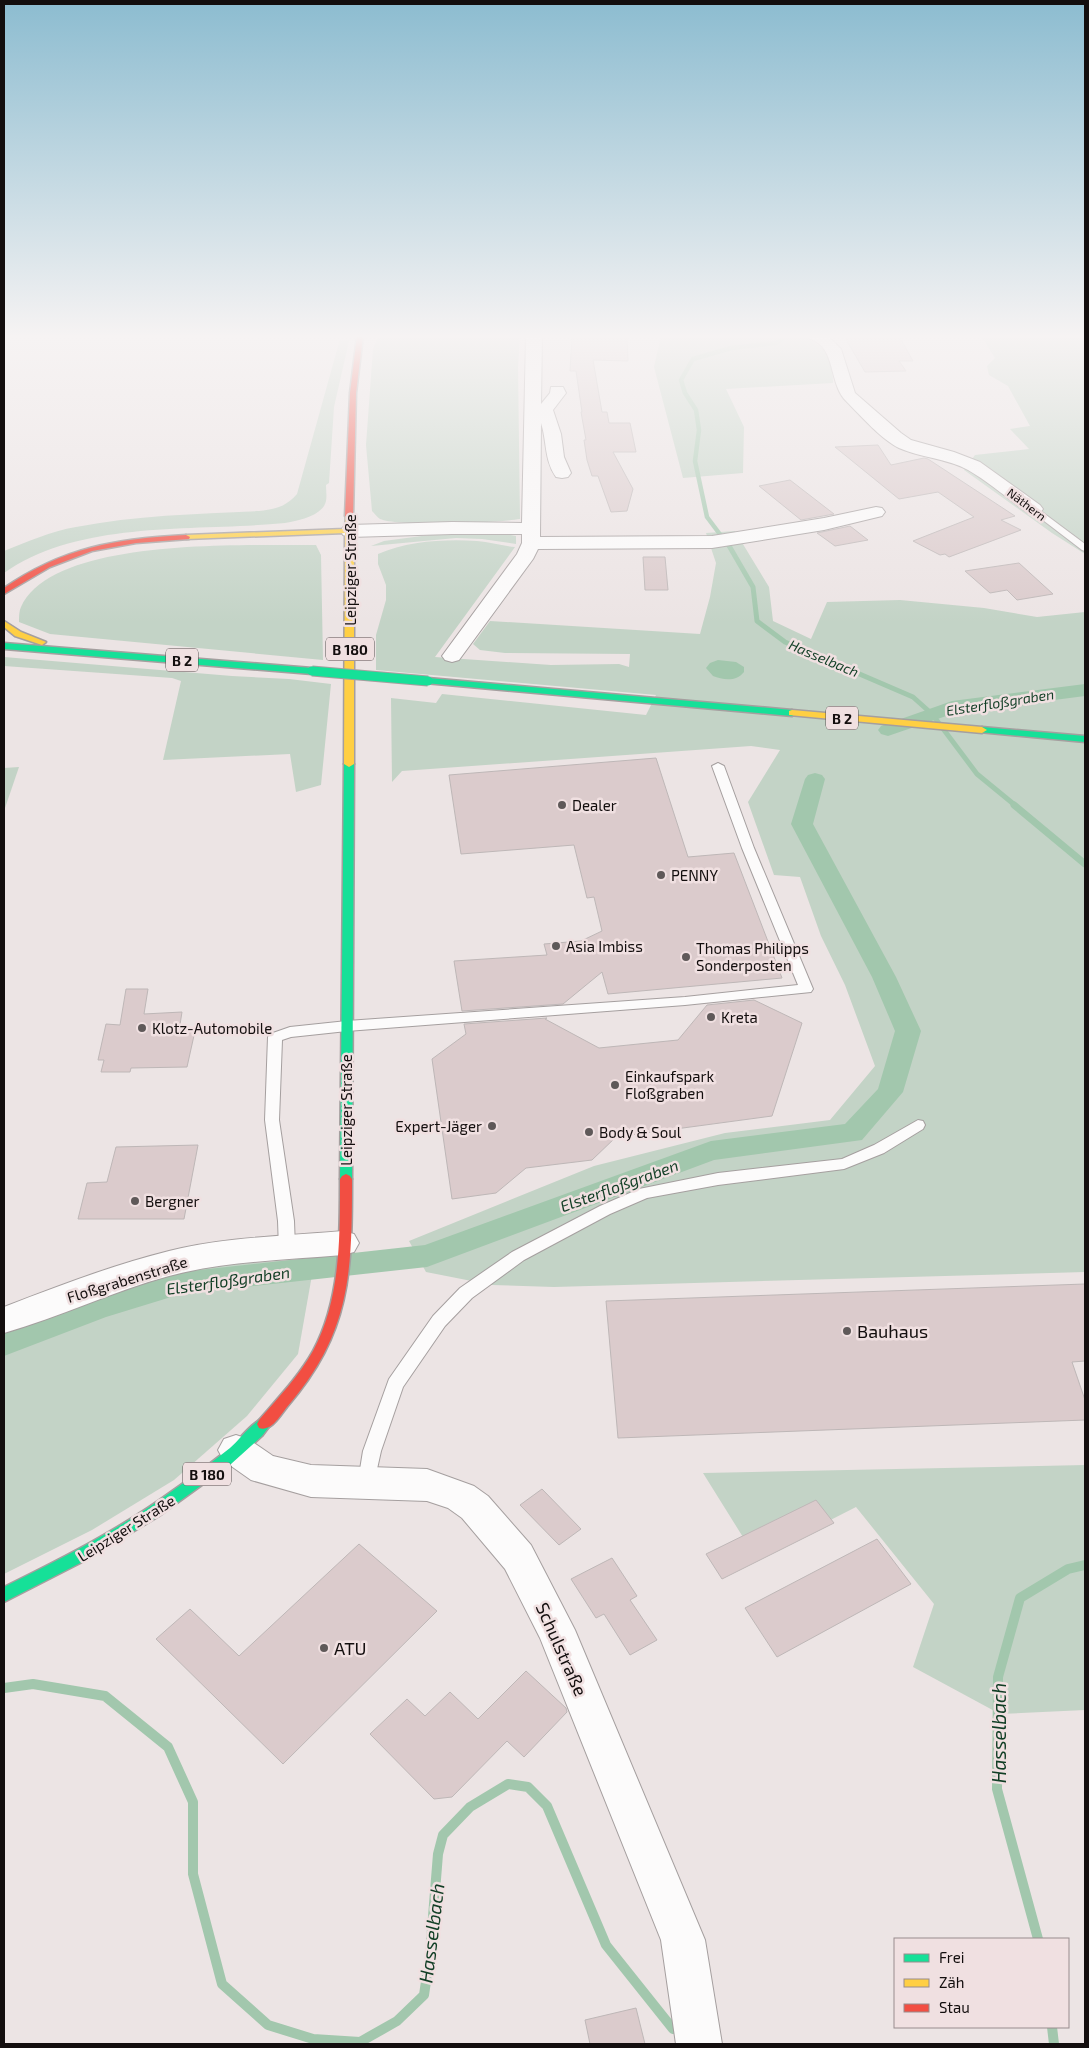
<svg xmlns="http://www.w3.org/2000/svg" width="1089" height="2048" viewBox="0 0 1089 2048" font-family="'Exo 2',sans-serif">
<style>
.green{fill:#c3d3c6}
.water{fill:#a2c7ad}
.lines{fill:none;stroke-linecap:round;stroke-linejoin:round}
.stream-far3{stroke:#a2c7ad;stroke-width:4.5}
.stream-far2{stroke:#a2c7ad;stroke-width:5}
.stream-far1{stroke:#a2c7ad;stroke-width:7}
.stream{stroke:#a2c7ad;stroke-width:10}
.canal{fill:#a2c7ad;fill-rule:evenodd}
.building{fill:#dbcbcc;stroke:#beb7b7}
.lane-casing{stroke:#a59f9f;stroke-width:2}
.street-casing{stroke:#a59f9f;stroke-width:2}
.fast-casing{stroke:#a59f9f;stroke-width:3}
.slow-casing{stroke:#a59f9f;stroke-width:3}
.jam-casing{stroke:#a59f9f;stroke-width:3}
.lane{fill:#fcfbfb;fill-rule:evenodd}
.street{fill:#fcfbfb;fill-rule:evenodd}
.fast{fill:#16e098;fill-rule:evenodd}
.slow{fill:#ffcf43;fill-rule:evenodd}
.jam{fill:#f24e42;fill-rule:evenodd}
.fast-bridge-casing{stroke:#a59f9f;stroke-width:11;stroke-linecap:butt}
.fast-bridge{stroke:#16e098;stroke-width:9}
.poi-dot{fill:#5f5959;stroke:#f0e0e1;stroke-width:2}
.labels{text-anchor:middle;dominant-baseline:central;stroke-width:5;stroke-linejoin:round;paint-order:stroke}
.far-street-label{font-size:12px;fill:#130e0e;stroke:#f0e0e1}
.shield{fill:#f0e0e1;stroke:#554d4d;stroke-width:1}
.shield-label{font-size:14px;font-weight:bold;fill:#130e0e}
.far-water-label{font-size:14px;font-style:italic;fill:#113e25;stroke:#f0e0e1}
.street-label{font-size:15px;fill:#130e0e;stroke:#f0e0e1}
.poi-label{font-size:15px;fill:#130e0e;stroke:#f0e0e1;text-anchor:start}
.water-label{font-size:16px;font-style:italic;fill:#113e25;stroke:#f0e0e1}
.near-poi-label{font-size:18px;fill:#130e0e;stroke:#f0e0e1;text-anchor:start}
.near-street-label{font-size:18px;fill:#130e0e;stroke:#f0e0e1}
.near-water-label{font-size:19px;font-style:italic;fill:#113e25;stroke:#f0e0e1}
</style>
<rect width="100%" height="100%" fill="#ece4e4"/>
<g class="green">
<path d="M378,336H520L518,367L520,519C496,523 400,527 380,519C377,517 374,513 372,511L366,445L373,349Z"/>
<path d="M661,336L803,337C827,347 833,358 833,383L726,389L744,427L743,473L683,478L654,367Z"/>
<polygon points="981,336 1085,336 1085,554 1052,533 964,470 975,455 1029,449 1010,429 1030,426 1008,386 989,375 987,366 995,358"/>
<path d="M340,339L349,341L334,407L329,483L326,485C326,490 327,496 326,501C323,516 297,521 285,523C195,532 81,519 4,573V551C27,542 51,531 76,527C136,515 198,514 259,511C275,509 286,507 297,494Z"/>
<polygon points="459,531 496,532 516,536 516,544 482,539 456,538 371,546 384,541"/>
<path d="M735,531L769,587L773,621L811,639L827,602L900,600L984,608L1037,617L1085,612V1272L554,1287L492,1285L426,1272L409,1241L594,1166L725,1133L830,1120L875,1066L845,985L821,936L800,877L774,875L748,802L780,750L751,746L402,771L392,782L391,698L436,703L442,694L646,715L656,695L376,670V635L386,600V585L378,564V554C408,541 445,539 477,541C490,542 502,546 515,547L435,657L551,665L619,664L629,667L630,654L505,653L480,650L473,644L490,621L700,634L710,597L716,563L706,533Z"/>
<path d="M316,545L321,555L323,660L50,634L19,622C19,617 19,611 21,607C53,536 249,546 316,545Z"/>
<polygon points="4,657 232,676 289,679 331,684 321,785 296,792 290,754 163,760 181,681 172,678 4,666"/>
<polygon points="19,767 4,811 4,768"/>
<polygon points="315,1258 298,1354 247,1416 174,1480 92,1530 4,1574 4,1337 153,1279 210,1266"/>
<polygon points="1085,1465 1085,1710 1000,1714 913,1667 934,1604 856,1507 756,1558 703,1473"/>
</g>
<path class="water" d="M718,660L736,662L744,667V672C736,682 723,680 713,676L706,668L710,663Z"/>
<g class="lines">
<polyline class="stream-far3" points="728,545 707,517 695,461 699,430 696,410 685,393 681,380 693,359 731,348 776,343 786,336"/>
<polyline class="stream-far2" points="728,544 753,587 757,621 785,642 913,697 932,714 977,774 1016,806"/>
<polyline class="stream-far1" points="1014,805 1085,864"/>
<g class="stream">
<polyline points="4,1688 33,1684 105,1696 168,1747 193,1802 193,1874 222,1984 268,2025 313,2039 360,2042 397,2021 424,1995 430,1954 438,1854 443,1835 470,1807 508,1784 528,1787 547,1806 606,1945 673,2029"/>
<polyline points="1038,1939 997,1789 998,1677 1020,1598 1068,1569 1085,1565"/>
<polyline points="1052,2027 1054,2044"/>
</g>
<g class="canal">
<polygon points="1085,684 1085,696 955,713 888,736 881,734 878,730 881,726 952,701"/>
<polygon points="815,773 822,775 825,779 813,824 896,977 921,1031 903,1092 862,1140 714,1160 427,1267 181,1294 106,1317 4,1356 4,1331 89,1299 181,1272 425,1245 711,1141 845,1124 878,1089 895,1031 872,977 791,824 805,779 808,775"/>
</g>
</g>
<g class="building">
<polygon points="572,336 627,336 628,361 593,360 602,412 607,412 609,423 630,423 636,452 613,452 633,489 627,511 611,512 598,476 592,476 587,460 584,440 586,440 581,412 582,412 576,371 570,371"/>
<polygon points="844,336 899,336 913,361 899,361 906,371 865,372"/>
<polygon points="878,445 891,465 924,458 928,459 1015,516 1001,520 1021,530 949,557 945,554 940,555 913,541 974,517 938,492 899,499 835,447"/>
<polygon points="790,480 834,514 801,520 759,486"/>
<polygon points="850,526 868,540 835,546 817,533"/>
<polygon points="643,557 665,557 668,590 645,590"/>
<polygon points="1019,563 1053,594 1017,600 1007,590 990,593 965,571"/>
<polygon points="656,758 688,857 734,853 782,978 608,994 602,972 563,1004 462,1011 454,961 547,955 544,944 581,941 602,931 594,897 587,898 574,845 461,854 449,775"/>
<polygon points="126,989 148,989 144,1014 182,1012 179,1031 195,1031 187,1067 131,1068 130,1072 101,1072 104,1060 98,1060 106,1024 120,1025"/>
<polygon points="754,1000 802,1023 772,1116 616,1137 592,1160 526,1168 496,1193 452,1199 432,1059 466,1034 464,1024 547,1018 545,1019 599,1048 678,1040 707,1005"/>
<polygon points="198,1145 184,1219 78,1219 87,1183 107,1182 116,1147"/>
<polygon points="1085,1284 1085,1361 1072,1362 1085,1400 1085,1420 618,1438 606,1301"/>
<polygon points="542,1489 581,1529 559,1545 520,1505"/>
<polygon points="816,1500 834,1523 722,1579 706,1554"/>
<polygon points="877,1539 911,1584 777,1657 745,1608"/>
<polygon points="359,1544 437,1611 283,1764 156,1639 190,1609 239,1656"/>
<polygon points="612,1558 637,1596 630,1600 657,1640 630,1655 604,1614 596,1618 571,1579"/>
<polygon points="526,1671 566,1708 567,1712 524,1757 507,1741 452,1797 434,1799 370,1734 407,1699 425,1716 450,1692 478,1719"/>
<polygon points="636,2008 645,2044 590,2044 585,2020"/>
</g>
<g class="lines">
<defs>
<g id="lane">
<polygon points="1034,506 1085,544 1085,551 1082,550 1031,511 1031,507"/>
<polygon points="718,763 724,766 754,848 813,989 811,992 685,1005 347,1031 291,1037 282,1040 279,1120 294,1221 295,1248 293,1252 287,1254 281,1252 279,1248 278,1221 265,1120 268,1037 270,1034 290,1027 347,1021 685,997 798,985 742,848 712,766"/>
<polygon points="918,1120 923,1121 925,1125 923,1129 884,1153 844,1169 718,1185 647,1198 610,1214 524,1260 472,1298 445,1326 403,1387 381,1451 373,1487 367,1490 361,1487 358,1482 363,1451 389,1379 433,1316 460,1288 512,1252 600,1206 639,1189 718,1173 842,1159 874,1145"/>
</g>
<g id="street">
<path d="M526,336H542L541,404L550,393L551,387H563L566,393L553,410L561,434L564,457L571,473L568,477L562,478L556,477C544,460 547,441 541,423L540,537L712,536L824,518L876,507L882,508L885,512L882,516L824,530L712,548L538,549L533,559L459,660L452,662L445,660L442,656L517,554L522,543V534H452L350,537L343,535L341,531L343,527L350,525L452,522L522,523Z"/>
<path d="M808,336H828L841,349L855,393L901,433L911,440L954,452L980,462L1040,505L1043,509L1040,513L1034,514L1028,513C1008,499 989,482 968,470C947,458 921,458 899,448C881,439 861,416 847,402C828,385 837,347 810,339Z"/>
<path d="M343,1231L354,1234L359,1243L354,1252L343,1255C286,1260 225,1261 169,1276C113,1291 60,1317 4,1333V1307C58,1286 113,1265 169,1251C225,1237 286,1236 343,1231Z"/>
<polygon points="236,1435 248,1439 273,1456 311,1465 427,1469 474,1486 488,1496 531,1545 575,1630 705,1940 722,2044 676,2044 661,1940 540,1638 505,1569 462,1518 448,1508 427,1501 311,1497 251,1480 224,1461 218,1450 224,1439"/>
</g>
<g id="fast">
<polygon points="4,643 312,668 316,671 312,674 4,649"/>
<polygon points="428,678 792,710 796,713 792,716 425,683 425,679"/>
<polygon points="982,727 1085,736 1085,742 979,732 977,730"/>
<polygon points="349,761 354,764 352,1179 350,1182 342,1182 340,1179 344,764"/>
<path d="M264,1418L269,1420L271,1424L262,1436L231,1464L159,1516L86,1560L4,1602V1587C63,1558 122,1528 175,1489C194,1476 212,1462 230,1448C240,1439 252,1422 264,1418Z"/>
</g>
<g id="slow">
<polygon points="346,514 353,516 354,531 354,764 349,767 344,764 345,533 186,539 182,537 186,535 345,529"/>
<polygon points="4,621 21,632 46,642 42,645 15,636 4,627"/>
<polygon points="792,710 982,727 987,730 982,733 789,715 789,711"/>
</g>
<g id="jam">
<polygon points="357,336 363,336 356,393 353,516 349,518 345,516 350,393"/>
<path d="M186,535L190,537L189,539L136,543L92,551L50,567L4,594V588C64,547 115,539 186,535Z"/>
<path d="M346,1174L350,1176L352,1179C352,1273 351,1333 287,1407C280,1416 271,1432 259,1428L257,1424L259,1420C278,1398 299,1376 313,1351C341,1299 340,1236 340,1179L342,1176Z"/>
</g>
</defs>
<use href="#lane" class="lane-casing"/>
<use href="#street" class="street-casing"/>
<use href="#fast" class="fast-casing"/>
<use href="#slow" class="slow-casing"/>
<use href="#jam" class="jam-casing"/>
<use href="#lane" class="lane"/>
<use href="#street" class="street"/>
<use href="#fast" class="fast"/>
<use href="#slow" class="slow"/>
<use href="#jam" class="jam"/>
<defs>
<polyline id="fast-bridge" points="312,671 428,681"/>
</defs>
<use href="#fast-bridge" class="fast-bridge-casing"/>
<use href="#fast-bridge" class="fast-bridge"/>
</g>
<linearGradient id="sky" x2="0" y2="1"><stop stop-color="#8cbcd0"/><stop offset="0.54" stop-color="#f6f3f3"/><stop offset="1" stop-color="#f6f3f3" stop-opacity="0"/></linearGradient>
<rect width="1089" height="623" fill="url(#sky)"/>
<g class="poi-dot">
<circle cx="562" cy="805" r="5"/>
<circle cx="661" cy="875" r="5"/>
<circle cx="556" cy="946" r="5"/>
<circle cx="686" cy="957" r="5"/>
<circle cx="711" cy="1017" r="5"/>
<circle cx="142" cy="1028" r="5"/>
<circle cx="615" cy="1085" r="5"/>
<circle cx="492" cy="1126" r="5"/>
<circle cx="589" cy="1132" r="5"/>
<circle cx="135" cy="1201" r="5"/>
<circle cx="847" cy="1331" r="5"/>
<circle cx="324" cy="1648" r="5"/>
</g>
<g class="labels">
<g class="far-street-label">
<text transform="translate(1027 504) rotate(37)">Näthern</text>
</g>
<g class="shield">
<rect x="326" y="637.5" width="48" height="23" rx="4"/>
<rect x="166" y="648.5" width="32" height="23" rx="4"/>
<rect x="826" y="706.5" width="32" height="23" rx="4"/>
<rect x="183" y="1462.5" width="48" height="23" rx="4"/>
</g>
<g class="shield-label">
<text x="350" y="649">B 180</text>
<text x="182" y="660">B 2</text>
<text x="842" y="718">B 2</text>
<text x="207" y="1474">B 180</text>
</g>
<g class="far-water-label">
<text transform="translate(824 658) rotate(23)">Hasselbach</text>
<text transform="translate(1000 702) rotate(-9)">Elsterfloßgraben</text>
</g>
<g class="street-label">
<text transform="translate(350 570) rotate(-90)">Leipziger Straße</text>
<text transform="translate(346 1110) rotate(-90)">Leipziger Straße</text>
<text transform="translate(127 1279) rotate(-17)">Floßgrabenstraße</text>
<text transform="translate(126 1528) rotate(-32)">Leipziger Straße</text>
</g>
<g class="poi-label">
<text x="572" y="805">Dealer</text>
<text x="671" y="875">PENNY</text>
<text x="566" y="946">Asia Imbiss</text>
<text x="696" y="948">Thomas Philipps<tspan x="696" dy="17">Sonderposten</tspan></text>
<text x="721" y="1017">Kreta</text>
<text x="152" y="1028">Klotz-Automobile</text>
<text x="625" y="1076">Einkaufspark<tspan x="625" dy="17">Floßgraben</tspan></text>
<text x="482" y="1126" text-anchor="end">Expert-Jäger</text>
<text x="599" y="1132">Body &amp; Soul</text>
<text x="145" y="1201">Bergner</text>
</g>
<g class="water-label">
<text transform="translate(619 1185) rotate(-20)">Elsterfloßgraben</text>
<text transform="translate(228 1280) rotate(-8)">Elsterfloßgraben</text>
</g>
<g class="near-poi-label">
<text x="857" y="1331">Bauhaus</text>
<text x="334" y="1648">ATU</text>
</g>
<g class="near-street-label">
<text transform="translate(562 1649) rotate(66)">Schulstraße</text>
</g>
<g class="near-water-label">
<text transform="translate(998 1733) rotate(-90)">Hasselbach</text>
<text transform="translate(431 1933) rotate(-83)">Hasselbach</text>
</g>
</g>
<rect width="1089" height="2048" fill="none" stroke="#130e0e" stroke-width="10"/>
<rect x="894" y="1938" width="175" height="90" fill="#f0e0e1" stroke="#988c8d"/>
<rect x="904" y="1954" width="25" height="8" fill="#16e098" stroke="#988c8d"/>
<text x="939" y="1963" font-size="15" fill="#130e0e">Frei</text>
<rect x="904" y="1979" width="25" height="8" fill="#ffcf43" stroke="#988c8d"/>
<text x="939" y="1988" font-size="15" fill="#130e0e">Zäh</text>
<rect x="904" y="2004" width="25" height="8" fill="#f24e42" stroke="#988c8d"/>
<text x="939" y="2013" font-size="15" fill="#130e0e">Stau</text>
</svg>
